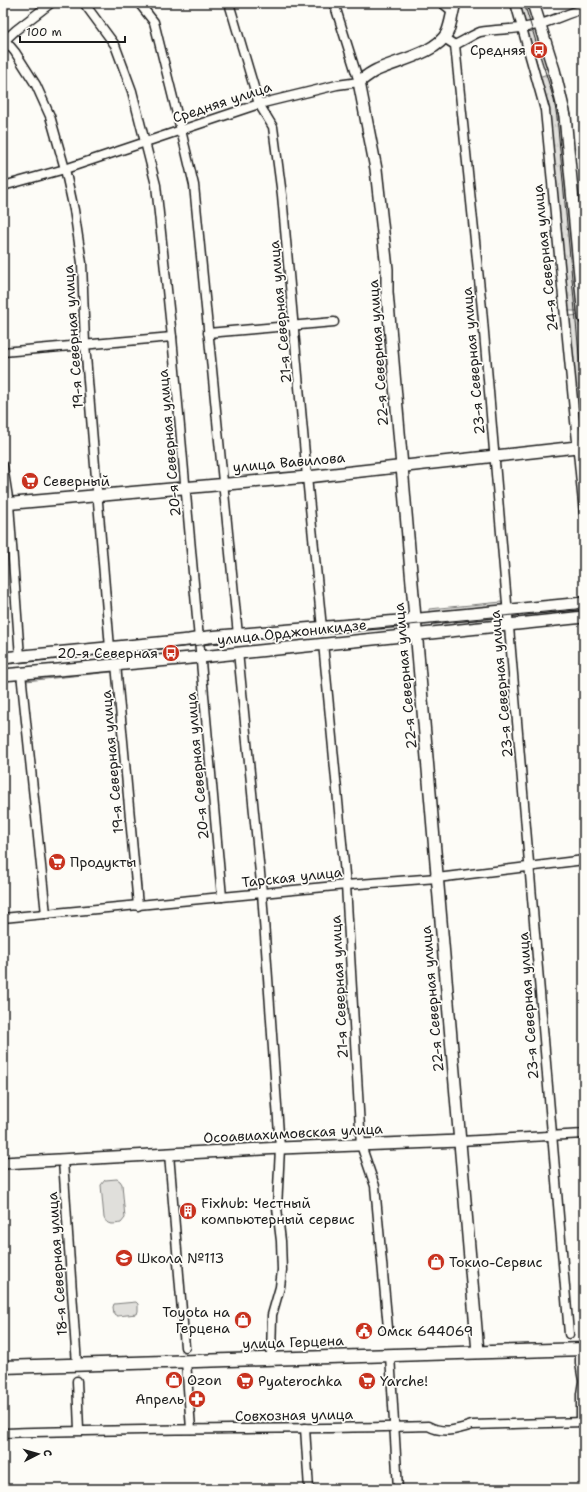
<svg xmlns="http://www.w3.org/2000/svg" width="587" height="1492" viewBox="0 0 587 1492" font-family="'Shantell Sans',sans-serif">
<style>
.grass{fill:url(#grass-tufts);stroke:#7e7e7c}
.pitch{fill:#e0dfdb;stroke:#7e7e7c}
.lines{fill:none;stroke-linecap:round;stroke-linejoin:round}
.street-casing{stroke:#1c1c1c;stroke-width:11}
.secondary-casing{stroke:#1c1c1c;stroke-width:14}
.primary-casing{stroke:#1c1c1c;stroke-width:15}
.street{stroke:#fdfcf7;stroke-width:8}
.secondary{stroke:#fdfcf7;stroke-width:11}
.primary{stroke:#fdfcf7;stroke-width:12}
.tram{stroke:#1c1c1c;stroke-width:1}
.labels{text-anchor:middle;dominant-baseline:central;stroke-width:3.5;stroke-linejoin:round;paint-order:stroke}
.poi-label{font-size:14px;fill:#1c1c1c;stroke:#fdfcf7;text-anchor:start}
.street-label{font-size:14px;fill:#1c1c1c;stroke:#fdfcf7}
</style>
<defs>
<pattern id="grass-tufts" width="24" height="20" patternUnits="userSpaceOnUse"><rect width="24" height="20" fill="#e0dfdb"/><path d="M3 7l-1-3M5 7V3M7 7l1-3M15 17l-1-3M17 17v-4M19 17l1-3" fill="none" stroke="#c0bfbb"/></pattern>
</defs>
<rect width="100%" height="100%" fill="#fdfcf7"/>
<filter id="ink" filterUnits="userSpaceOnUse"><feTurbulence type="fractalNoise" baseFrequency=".025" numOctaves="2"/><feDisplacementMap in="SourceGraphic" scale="8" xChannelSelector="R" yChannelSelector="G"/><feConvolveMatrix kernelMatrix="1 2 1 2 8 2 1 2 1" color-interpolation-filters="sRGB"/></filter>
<g filter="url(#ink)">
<g class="grass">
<polygon points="517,3 529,3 534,18 532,22 528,25 525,24"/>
<polygon points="534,29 538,30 550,67 544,69 537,48 533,49 539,70 536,71 526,34 528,30"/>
<polygon points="551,73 559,102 579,311 567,311 538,77"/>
<polygon points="582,315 584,340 584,480 569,316"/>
<polygon points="502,602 502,605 429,612 429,609"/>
<polygon points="109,670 111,672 26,681 26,679 30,677"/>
</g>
<g class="pitch">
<path d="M117,1179L120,1181L122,1184L125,1218L121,1223C114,1224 107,1226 104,1218L101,1185L105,1180Z"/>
<polygon points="136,1302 138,1304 138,1311 137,1314 117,1316 114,1314 113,1307 114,1304"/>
</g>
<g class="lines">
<defs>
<g id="street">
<polyline points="84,3 115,45 132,91 156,185 172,337 222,897"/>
<polyline points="139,3 154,22 181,130 194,185 238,635"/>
<polyline points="229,3 259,104 273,127 282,195 307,477 322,628"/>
<polyline points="442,3 452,11"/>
<polyline points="515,3 545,110 584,514"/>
<polyline points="444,38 455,45 482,309 569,1334"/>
<polyline points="5,40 15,52 36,85 50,116 65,169 74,210 82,263 85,344 110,648"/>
<polyline points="3,42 16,30 51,3"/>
<path d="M455,45C462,42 474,34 480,32C497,29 515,30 532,26C550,23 566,13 584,9"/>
<polyline points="3,186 65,169 259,104 337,85 359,82 334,3"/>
<polyline points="208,333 334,322"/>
<polyline points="3,352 172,337"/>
<polyline points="3,466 9,504 20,657"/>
<polyline points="323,643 346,885 361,1145 375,1186 388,1328"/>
<polyline points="238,652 262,893 280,1148 277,1208 281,1241 282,1270 280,1287 272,1315 271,1358"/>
<polyline points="116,664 138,906"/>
<polyline points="21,673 46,914"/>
<polyline points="3,918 346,885 437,878 584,860"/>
<polyline points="460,1141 584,1134"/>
<polyline points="169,1154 185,1347"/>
<polyline points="63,1161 77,1365"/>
<polyline points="580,1349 580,1363 583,1381 581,1394 581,1422"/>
<polyline points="390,1355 398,1489"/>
<polyline points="186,1361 191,1429"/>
<polyline points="77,1381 79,1430"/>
<polyline points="305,1428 309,1489"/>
<path d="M3,1433C145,1428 287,1430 428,1426C443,1434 457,1430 472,1425L584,1422"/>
</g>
<g id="secondary">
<path d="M455,3C452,13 451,24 447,33C437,53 396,61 377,70C370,73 364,78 359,82L376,169L387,269V292L478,1352"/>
<polyline points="533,3 554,70 565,116 584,318"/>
<polyline points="3,504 307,477 577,447"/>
<polyline points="3,658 189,640 208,637 399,621 584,603"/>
<polyline points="3,675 191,658 584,617"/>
<polyline points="3,1163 280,1148 460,1141"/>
</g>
<polyline id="primary" points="3,1367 584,1349"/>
</defs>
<use href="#street" class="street-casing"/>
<use href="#secondary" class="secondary-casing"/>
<use href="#primary" class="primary-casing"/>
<use href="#street" class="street"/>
<use href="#secondary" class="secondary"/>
<use href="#primary" class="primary"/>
<g class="tram">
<polyline points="524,3 554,100 557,117 584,408"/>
<polyline points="3,664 576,609 584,606"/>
</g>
</g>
</g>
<defs>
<symbol id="bus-disc" viewBox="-11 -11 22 22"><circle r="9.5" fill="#c8321e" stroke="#fdfcf7"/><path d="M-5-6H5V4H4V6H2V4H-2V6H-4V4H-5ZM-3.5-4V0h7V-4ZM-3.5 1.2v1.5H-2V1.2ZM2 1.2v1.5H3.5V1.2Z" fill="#fff"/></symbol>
<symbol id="supermarket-disc" viewBox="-11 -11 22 22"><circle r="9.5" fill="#c8321e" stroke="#fdfcf7"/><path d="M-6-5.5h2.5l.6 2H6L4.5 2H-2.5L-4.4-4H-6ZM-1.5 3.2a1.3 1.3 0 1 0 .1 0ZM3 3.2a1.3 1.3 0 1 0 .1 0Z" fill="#fff"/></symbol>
<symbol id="building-disc" viewBox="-11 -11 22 22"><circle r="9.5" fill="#c8321e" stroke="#fdfcf7"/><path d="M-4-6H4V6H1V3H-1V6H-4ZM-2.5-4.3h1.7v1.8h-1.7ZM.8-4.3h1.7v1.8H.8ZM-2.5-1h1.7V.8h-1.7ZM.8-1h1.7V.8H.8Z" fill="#fff"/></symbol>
<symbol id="school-disc" viewBox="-11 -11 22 22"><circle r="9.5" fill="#c8321e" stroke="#fdfcf7"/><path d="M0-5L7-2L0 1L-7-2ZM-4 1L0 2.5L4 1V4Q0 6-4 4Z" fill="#fff"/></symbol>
<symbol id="shop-disc" viewBox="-11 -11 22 22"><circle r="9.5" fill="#c8321e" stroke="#fdfcf7"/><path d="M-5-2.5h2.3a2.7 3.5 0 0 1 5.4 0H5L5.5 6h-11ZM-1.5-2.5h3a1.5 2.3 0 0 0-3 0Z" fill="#fff"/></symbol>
<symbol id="civic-disc" viewBox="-11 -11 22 22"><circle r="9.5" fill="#c8321e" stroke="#fdfcf7"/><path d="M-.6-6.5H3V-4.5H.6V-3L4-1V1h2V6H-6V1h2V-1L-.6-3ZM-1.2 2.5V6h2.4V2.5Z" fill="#fff"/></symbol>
<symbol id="pharmacy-disc" viewBox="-11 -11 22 22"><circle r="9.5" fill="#c8321e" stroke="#fdfcf7"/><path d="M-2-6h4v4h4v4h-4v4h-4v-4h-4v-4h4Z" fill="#fff"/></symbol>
</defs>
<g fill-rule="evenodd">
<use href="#bus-disc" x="529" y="40" width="20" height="20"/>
<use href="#supermarket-disc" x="20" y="471" width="20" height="20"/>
<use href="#bus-disc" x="161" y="643" width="20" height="20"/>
<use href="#supermarket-disc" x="47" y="852" width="20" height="20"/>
<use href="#building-disc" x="178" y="1201" width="20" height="20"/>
<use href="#school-disc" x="114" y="1248" width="20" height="20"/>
<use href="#shop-disc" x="426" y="1252" width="20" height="20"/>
<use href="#shop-disc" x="233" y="1310" width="20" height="20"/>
<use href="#civic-disc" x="354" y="1321" width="20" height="20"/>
<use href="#shop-disc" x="164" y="1370" width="20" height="20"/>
<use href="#supermarket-disc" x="235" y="1371" width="20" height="20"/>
<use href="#supermarket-disc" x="357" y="1371" width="20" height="20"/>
<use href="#pharmacy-disc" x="187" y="1389" width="20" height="20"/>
</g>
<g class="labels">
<g class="poi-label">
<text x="526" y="50" text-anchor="end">Средняя</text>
<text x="43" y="481">Северный</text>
<text x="158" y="653" text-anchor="end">20-я Северная</text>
<text x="70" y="862">Продукты</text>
<text x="201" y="1203">Fixhub: Честный<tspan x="201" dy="16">компьютерный сервис</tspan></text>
<text x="137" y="1258">Школа №113</text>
<text x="449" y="1262">Токио-Сервис</text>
<text x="230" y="1312" text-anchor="end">Toyota на<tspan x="230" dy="16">Герцена</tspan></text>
<text x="377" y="1331">Омск 644069</text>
<text x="187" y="1380">Ozon</text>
<text x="258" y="1381">Pyaterochka</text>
<text x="380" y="1381">Yarche!</text>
<text x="184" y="1399" text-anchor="end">Апрель</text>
</g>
<g class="street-label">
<text transform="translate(222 102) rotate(-18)">Средняя улица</text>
<text transform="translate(545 258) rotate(-96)">24-я Северная улица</text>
<text transform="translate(280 312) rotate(-95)">21-я Северная улица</text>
<text transform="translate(73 337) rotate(-94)">19-я Северная улица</text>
<text transform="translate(378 353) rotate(-94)">22-я Северная улица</text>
<text transform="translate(473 361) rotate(-95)">23-я Северная улица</text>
<text transform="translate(169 443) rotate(-95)">20-я Северная улица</text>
<text transform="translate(289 462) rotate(-5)">улица Вавилова</text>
<text transform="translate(292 632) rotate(-6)">улица Орджоникидзе</text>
<text transform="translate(405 676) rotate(-95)">22-я Северная улица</text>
<text transform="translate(501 684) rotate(-95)">23-я Северная улица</text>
<text transform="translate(112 762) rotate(-95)">19-я Северная улица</text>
<text transform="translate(197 766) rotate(-95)">20-я Северная улица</text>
<text transform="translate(292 877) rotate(-6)">Тарская улица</text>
<text transform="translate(339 987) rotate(-93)">21-я Северная улица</text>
<text transform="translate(432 999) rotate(-95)">22-я Северная улица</text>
<text transform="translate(528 1006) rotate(-94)">23-я Северная улица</text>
<text transform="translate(293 1133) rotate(-3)">Осоавиахимовская улица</text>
<text transform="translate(57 1264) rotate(-94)">18-я Северная улица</text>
<text transform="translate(293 1342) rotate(-2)">улица Герцена</text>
<text transform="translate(294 1415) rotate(-1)">Совхозная улица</text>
</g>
</g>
<rect width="587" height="1492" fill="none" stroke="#fdfcf7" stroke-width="16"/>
<rect x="8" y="8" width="571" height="1476" fill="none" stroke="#1c1c1c" stroke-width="1.5" filter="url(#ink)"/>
<g transform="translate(38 1454) rotate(84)" stroke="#fdfcf7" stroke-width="3" paint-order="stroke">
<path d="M0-3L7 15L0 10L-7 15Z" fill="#1c1c1c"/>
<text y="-6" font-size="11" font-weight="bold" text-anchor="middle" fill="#1c1c1c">С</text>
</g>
<path d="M20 36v6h105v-6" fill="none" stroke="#1c1c1c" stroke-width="2"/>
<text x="26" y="36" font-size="12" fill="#1c1c1c" stroke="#fdfcf7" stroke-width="3" paint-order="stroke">100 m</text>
</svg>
